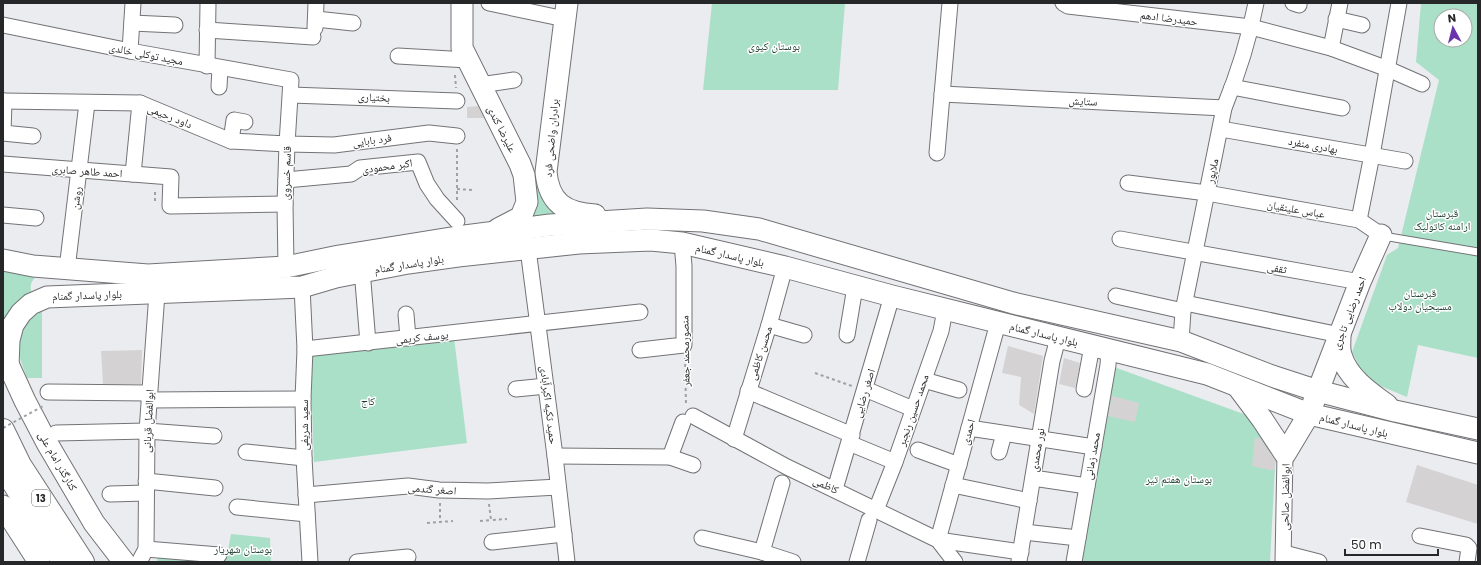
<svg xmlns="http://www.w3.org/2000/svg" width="1481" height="565" viewBox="0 0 1481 565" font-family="Poppins,'Noto Naskh Arabic',sans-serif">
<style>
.green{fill:#abe0c8;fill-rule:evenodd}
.building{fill:#d5d2d4}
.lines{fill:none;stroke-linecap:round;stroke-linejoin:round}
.lane-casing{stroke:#737377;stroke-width:9}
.street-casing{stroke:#737377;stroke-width:17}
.secondary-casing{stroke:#737377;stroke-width:23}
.highway-casing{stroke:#737377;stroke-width:24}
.path{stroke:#a0a1a4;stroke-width:2;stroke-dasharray:3 3;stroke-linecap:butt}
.lane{stroke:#fff;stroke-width:7}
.street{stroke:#fff;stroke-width:15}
.secondary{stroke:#fff;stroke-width:21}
.highway{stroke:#fff;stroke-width:22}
.path-bridge{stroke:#a0a1a4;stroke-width:2;stroke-dasharray:3 3;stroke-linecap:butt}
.labels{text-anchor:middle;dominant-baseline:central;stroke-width:3;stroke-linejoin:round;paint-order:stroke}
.shield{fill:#fff;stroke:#676868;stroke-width:1}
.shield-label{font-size:10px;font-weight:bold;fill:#262728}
.street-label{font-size:11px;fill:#262728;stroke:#fff}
.park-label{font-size:11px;fill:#17382b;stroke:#fff}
</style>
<rect width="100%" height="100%" fill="#ebecf0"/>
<g class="green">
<polygon points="712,3 845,3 838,90 703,90"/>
<path d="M1421,3H1478V358L1418,345L1407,397L1366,380L1352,352L1387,255L1398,248L1439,80L1416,62ZM1441,16H1465V40H1441Z"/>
<polygon points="541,174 567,217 530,218 530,176"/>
<path d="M3,269L37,275C30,282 28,289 35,297L3,336Z"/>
<polygon points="42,308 42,378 27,378 19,356 17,349 24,322"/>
<polygon points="454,338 467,443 314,462 310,354"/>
<polygon points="1114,367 1252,417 1262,431 1275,467 1270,562 1079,562"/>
<polygon points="231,534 270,538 271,562 157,562 158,555 226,560"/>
</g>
<g class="building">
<polygon points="478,106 484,118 467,118 467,107"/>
<polygon points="1008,346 1043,356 1034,414 1019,405 1021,377 1002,373"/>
<polygon points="142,350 141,384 103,384 101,351"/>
<polygon points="1064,358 1080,363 1075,388 1059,384"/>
<polygon points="1112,396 1139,403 1135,422 1108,416"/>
<polygon points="1255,437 1261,439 1276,461 1274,471 1252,466"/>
<polygon points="1417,465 1478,485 1478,524 1406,502"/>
</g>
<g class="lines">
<defs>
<polyline id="lane" points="1383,236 1478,252"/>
<g id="street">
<polyline points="489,3 565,19"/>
<polyline points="1063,3 1068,6 1251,27 1331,48 1388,69 1422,84"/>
<polyline points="1293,3 1299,5"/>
<polyline points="316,19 353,23"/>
<polyline points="1336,19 1362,25"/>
<polyline points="132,23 175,25"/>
<polyline points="3,25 130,51 291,80 287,144 285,204 286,267"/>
<polyline points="315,28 316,3"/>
<polyline points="207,30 313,37"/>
<polyline points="1331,48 1340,3"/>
<polyline points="130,51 133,3"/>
<polyline points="398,56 468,60"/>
<polyline points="207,66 208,3"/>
<polyline points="480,85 514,80"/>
<polyline points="219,87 220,68"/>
<polyline points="1232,87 1342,108"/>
<polyline points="942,94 1224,108"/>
<polyline points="291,95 457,101"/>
<polyline points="3,101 140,103 231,141 287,144 334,145 429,133 457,136"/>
<polyline points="4,101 3,133 33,136"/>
<polyline points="1221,129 1405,161"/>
<polyline points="231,141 234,120 245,122"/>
<polyline points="937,153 950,3"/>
<polyline points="3,164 171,177 170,206 285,204"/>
<polyline points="133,174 140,103"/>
<polyline points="286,180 351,174 360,168 418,162 427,184 437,199 457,221"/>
<polyline points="1128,183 1207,193 1359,220 1381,235"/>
<polyline points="3,215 36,218"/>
<polyline points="1359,220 1372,155 1399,3"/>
<polyline points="1120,239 1360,282"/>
<polyline points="528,249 555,456 567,562"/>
<polyline points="67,269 87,103"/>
<polyline points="363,282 368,343"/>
<polyline points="302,287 305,349 303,399 304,458 310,562"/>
<polyline points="1116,296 1183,311"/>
<polyline points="1185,303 1340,335"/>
<polyline points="406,314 408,338"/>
<polyline points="998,323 938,540 1021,552"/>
<polyline points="769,325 804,335"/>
<polyline points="847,335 855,287"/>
<path d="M1181,341L1183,311L1224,108C1238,74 1249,39 1256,3"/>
<polyline points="305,349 640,312"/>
<polyline points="640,350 684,345 684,266 682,243"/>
<polyline points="924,380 959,390"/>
<polyline points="516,389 546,386"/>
<polyline points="865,389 913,409"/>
<polyline points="1084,389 1092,346"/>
<polyline points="748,391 852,435"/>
<polyline points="48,392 149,393"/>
<polyline points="149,400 303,399"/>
<polyline points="693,416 787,467 938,540 955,562"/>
<polyline points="969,428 1094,447"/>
<polyline points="56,433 147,431 214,436"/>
<polyline points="734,439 769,325 785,267"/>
<polyline points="849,443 895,462"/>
<polyline points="918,450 959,465"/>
<polyline points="246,452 304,458"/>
<polyline points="999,452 1004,434"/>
<polyline points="555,456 670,457 693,465"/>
<polyline points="670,457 683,422"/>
<polyline points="1033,478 1087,486"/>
<polyline points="146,481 215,488"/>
<polyline points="953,485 1029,501"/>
<polyline points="835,489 892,296"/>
<polyline points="110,494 146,493"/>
<polyline points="306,495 408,486 439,490 488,491 558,487"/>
<polyline points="237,507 307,514"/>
<polyline points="876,510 895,462 941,331 945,310"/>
<polyline points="1024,532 1078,538"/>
<polyline points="1420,536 1466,545 1469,548 1467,562"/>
<polyline points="702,538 762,552 793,562"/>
<polyline points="492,542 564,534"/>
<polyline points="146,549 219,555"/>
<polyline points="762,552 782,483"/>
<polyline points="1284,553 1319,562"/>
<polyline points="1019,561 1052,361 1058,338"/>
<polyline points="139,562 146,549 147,431 157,293"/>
<polyline points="357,562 408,557"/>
<polyline points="857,562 869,520"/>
<polyline points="1074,562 1108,365 1109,350"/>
<polyline points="1283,562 1285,454"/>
</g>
<g id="secondary">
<polyline points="462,3 462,48 520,164 524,175 527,202 521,217 498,229"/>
<path d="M567,3L546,172C549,203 565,213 595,215"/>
<polyline points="3,260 33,266 148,275 286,267 339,256 457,237 550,225 647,219 703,221 759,229 1013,303 1181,341 1272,376 1318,391 1395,411 1478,429"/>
<path d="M1340,336C1340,342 1339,349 1341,355C1348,378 1369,392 1387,405"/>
<polyline points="3,353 25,401 47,443 94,523 124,562"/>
<polyline points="8,366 9,340 13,325 21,313 31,304 47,297 302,287 336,277 408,263 458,256 579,243 651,240 682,243 785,267 892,296 1207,374 1309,414 1478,453"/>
<polyline points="1238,387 1262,419 1285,454 1309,414 1360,282 1381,235"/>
<polyline points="3,506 39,562"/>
</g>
<g id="highway">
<polyline points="3,430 20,465 83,562"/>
<polyline points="3,466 47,538 64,562"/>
</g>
</defs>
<use href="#lane" class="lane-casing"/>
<use href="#street" class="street-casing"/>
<use href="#secondary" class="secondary-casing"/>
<use href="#highway" class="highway-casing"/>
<g class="path">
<polyline points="455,75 456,88"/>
<polyline points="457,149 457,200"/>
<polyline points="457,189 472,190"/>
<polyline points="155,201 155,189"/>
<polyline points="685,358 686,405"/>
<polyline points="815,373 852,386"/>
<polyline points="440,503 440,522 453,521"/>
<polyline points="489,504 491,520 507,519"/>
<polyline points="480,521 491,520"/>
<polyline points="427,523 440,522"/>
</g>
<use href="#lane" class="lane"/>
<use href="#street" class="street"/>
<use href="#secondary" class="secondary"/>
<use href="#highway" class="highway"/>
<polyline class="path-bridge" points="3,428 45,405"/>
</g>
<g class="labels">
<rect class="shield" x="32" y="490" width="18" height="16" rx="3"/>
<g class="shield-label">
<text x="41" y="498">13</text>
</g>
<g class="street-label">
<text transform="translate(1169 18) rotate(7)">حمیدرضا ادهم</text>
<text transform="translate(146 54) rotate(11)">مجید توکلی خالدی</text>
<text transform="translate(374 97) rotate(3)">بختیاری</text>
<text transform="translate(1083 101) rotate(3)">ستایش</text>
<text transform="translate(170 116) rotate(22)">داود رحیمی</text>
<text transform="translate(502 129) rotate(63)">علیرضا کندی</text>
<text transform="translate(551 138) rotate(-85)">برادران واضحی فرد</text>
<text transform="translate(372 140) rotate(-8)">فرد بابایی</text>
<text transform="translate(1313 145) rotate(10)">بهادری منفرد</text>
<text transform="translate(387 166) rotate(-8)">اکبر محمودی</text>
<text transform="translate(87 171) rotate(4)">احمد طاهر صابری</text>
<text transform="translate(1212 171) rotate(-78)">ملاپور</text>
<text transform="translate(286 173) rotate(-88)">قاسم خسروی</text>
<text transform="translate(76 198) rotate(-83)">روشن</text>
<text transform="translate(1296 209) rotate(10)">عباس علینقیان</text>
<text transform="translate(730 255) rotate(13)">بلوار پاسدار گمنام</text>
<text transform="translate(409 264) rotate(-9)">بلوار پاسدار گمنام</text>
<text transform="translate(1277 268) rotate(10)">ثقفی</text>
<text transform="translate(87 295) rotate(-2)">بلوار پاسدار گمنام</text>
<text transform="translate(1349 313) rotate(-69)">احمد رضایی تاجری</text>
<text transform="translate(1044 334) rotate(14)">بلوار پاسدار گمنام</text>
<text transform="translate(422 337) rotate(-6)">یوسف کریمی</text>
<text transform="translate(685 351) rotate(-91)">منصورمحمد جعفر</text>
<text transform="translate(760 353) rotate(-72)">محسن کاظمی</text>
<text transform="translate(864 393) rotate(-73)">اصغر رضایی</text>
<text transform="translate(549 405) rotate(83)">حمید تکیه اکبرآبادی</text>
<text transform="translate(913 410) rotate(-71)">محمد حسین رنجبر</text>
<text transform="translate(148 421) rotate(-87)">ابوالفضل قربانی</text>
<text transform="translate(304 425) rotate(-90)">سعید شریفی</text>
<text transform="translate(1354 425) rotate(14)">بلوار پاسدار گمنام</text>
<text transform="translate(968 432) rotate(-75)">احمدی</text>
<text transform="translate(1037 450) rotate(-81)">نور محمدی</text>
<text transform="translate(1092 456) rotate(-80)">محمد زمانی</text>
<text transform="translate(58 461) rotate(60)">کنارگذر امام علی</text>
<text transform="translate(826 485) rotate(25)">کاظمی</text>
<text transform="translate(432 489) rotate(4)">اصغر گندمی</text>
<text transform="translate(1285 497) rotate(-89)">ابوالفضل صالحی</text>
</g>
<g class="park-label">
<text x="774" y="46">بوستان کیوی</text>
<text x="1442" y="213">قبرستان<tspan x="1442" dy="13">ارامنه کاتولیک</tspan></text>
<text x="1420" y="293">قبرستان<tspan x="1420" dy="13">مسیحیان دولاب</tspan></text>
<text x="368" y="401">کاج</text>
<text x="1179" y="479">بوستان هفتم تیر</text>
<text x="243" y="549">بوستان شهریار</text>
</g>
</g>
<rect width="1481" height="565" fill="none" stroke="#262728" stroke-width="8"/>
<g transform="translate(1453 28) rotate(353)"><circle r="19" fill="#ffffff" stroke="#a8a9a9"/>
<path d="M0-3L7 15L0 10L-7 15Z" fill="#6835ac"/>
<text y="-6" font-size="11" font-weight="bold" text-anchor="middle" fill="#262728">N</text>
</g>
<path d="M1345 549v6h93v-6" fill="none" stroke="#262728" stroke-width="2"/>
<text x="1351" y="549" font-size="12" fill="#262728" stroke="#ffffff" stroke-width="3" paint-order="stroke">50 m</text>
</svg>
